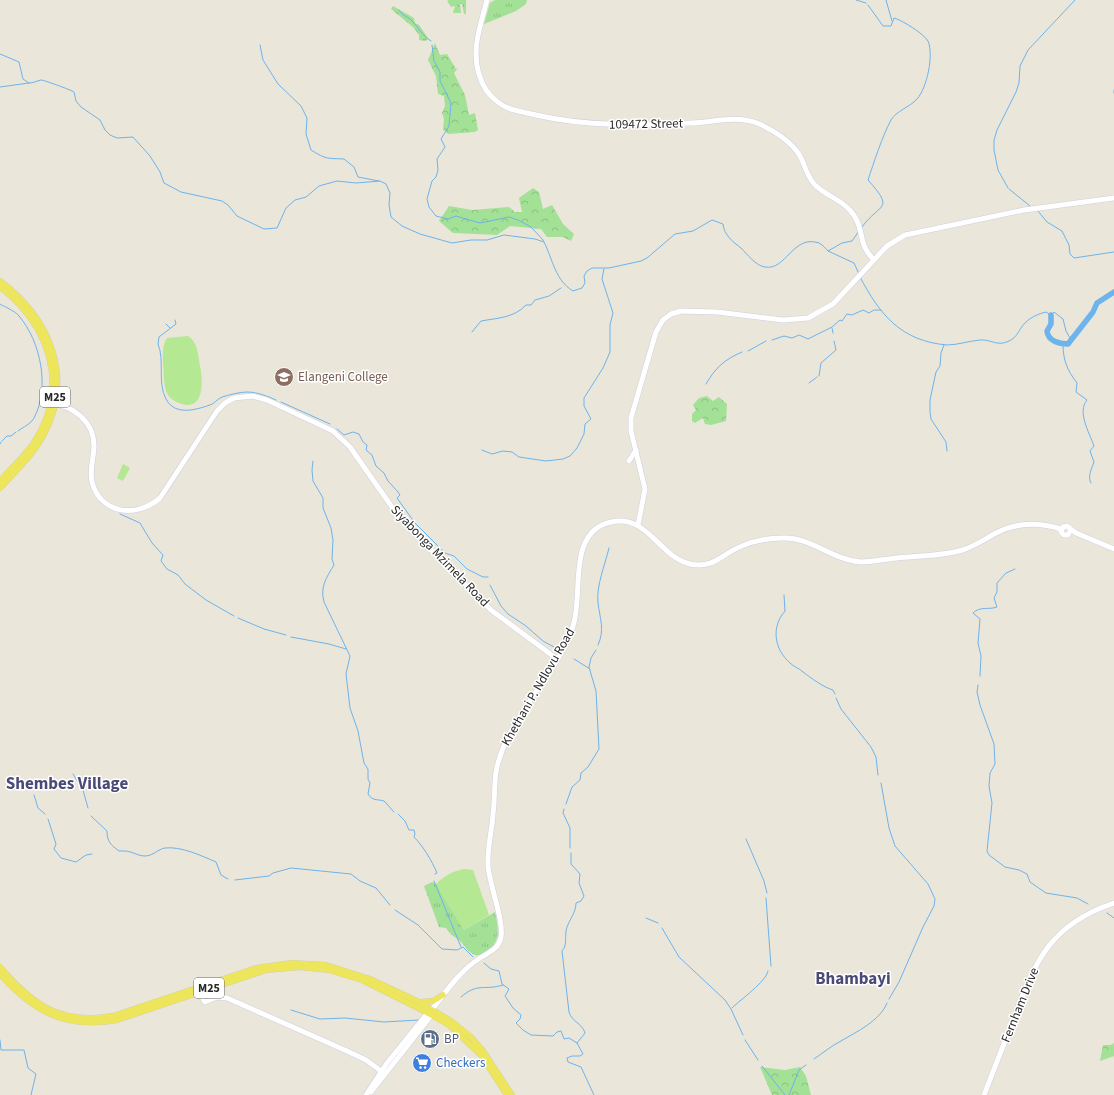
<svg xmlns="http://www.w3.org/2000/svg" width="1114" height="1095" viewBox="0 0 1114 1095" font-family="'Source Sans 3',sans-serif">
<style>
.grass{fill:url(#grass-tufts)}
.forest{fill:url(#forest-crowns)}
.pitch{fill:#b4e892}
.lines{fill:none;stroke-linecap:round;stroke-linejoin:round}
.stream{stroke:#6db3ec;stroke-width:1}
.river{stroke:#6db3ec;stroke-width:5.5}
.secondary-casing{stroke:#cfcfe1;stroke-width:6}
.primary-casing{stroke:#c7c7c7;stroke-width:6}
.secondary{stroke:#fff;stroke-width:5}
.primary{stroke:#ede65c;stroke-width:5.5}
.labels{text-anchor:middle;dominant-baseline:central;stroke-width:3;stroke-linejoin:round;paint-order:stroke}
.shield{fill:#fff;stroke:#686868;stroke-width:1}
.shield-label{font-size:12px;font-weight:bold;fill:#282828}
.street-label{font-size:13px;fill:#282828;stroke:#fff}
.education-label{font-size:13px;fill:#785e54;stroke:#fff;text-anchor:start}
.service-label{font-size:13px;fill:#4e5e75;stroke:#fff;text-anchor:start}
.shop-label{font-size:13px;fill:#366cbe;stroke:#fff;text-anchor:start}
.district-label{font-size:17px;font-weight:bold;fill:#4a4a77;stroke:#fff}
</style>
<defs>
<pattern id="grass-tufts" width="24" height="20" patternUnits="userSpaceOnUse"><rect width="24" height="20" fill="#a2e196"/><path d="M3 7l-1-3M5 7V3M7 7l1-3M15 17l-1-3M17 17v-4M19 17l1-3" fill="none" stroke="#8cc181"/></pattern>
<pattern id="forest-crowns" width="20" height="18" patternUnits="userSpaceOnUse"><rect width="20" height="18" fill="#a2e196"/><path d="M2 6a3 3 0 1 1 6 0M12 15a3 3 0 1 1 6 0" fill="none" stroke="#8cc181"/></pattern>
</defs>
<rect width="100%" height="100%" fill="#eae6da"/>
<g class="grass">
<polygon points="449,0 466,0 466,14 464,14 462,4 460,4 461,13 453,13 455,6 451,7 447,1"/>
<polygon points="495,0 527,0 526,4 516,11 484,24 490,3"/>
<path d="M432,882L436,884L464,930L495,912C498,927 502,941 487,951C484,953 480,956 476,955C467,953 465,945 460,941C454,936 450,935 446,928L439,927L424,886Z"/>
</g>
<g class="forest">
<polygon points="393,6 414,18 415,23 419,25 428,38 426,41 419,40 419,35 413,27 391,9"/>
<polygon points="435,43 440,55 447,54 456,69 458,68 454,73 465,95 469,115 475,113 478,130 475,132 448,134 443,129 444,119 442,113 445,106 444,96 438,94 436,76 428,60"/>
<polygon points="533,188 539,192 543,209 552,205 563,224 574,234 571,241 563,237 547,237 541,229 510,226 497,235 453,233 439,221 449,206 472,210 509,207 515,212 522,212 519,198"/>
<polygon points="707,396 713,401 719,397 727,404 726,421 711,425 705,424 703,418 695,423 692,421 692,414 696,410 693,405 699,398"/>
<polygon points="1114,1043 1114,1056 1100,1061 1103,1045 1111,1045"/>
<polygon points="760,1067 785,1070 800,1067 806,1076 811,1095 772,1095"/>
</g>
<g class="pitch">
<path d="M188,336C198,342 198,355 200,366C203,381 205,413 179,403C174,401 169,398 167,393C163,384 164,372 163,362C163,354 162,345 167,338Z"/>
<polygon points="123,464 130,468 123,481 117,478"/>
<path d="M466,869L473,870L489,915L464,930L436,884C444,876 454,870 466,869Z"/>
</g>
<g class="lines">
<g class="stream">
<polyline points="856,0 866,3"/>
<polyline points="886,0 892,21"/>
<path d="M399,10C402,16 407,16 411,20C419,27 421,35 431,41"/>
<path d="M260,45L263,60L278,84L301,106L307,118L306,134L311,150C327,160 327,158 344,159L354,167L358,177L379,181"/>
<polyline points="432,45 434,61 440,72 440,81 451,103 449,126 441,139 445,147 437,159 438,170 436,177 432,181 427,199 429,207 436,216 448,219 456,216 480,223 509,217 518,220 531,227 544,241"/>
<path d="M0,54L19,62L23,79L29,83C33,83 37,81 41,80C44,80 71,90 74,92L76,101L81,107L100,120L105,130L110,135L117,138L133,137L150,156L160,172L164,183L181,192L222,201L228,205L237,216L264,229L277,228L286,208L295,200L306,197L319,186L337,181L356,183L380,181L386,184L390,193L389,205L391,217L402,226L420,234L452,243L471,240H487L504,235L535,239L544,242C553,260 555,280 573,291L582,288L585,283L584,276L587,271L592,268H609L641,261L647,258L675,234L693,231L712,220L723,224C724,235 733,242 741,248C747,254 756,266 765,267C786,271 793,234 819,243C823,245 825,248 828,251"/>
<polyline points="0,87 29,83"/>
<polyline points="1114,90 1114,93"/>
<polyline points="1008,188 998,170 994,150 994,140 997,130 1016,92 1019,83 1020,66 1028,50 1075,0"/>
<polyline points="1009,189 1030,206"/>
<polyline points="1038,211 1047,222 1062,231 1069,245 1070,254 1074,258 1114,252"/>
<path d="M862,227C879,203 896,211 868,180C874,162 882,137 891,120C896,111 910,107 917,99C927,88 934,55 928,41C924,34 902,20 894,18L891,26H883L868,5"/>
<polyline points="859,274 854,263 828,251 842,243 852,241 859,231"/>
<path d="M860,277C880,315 901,341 947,345C957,345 969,341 980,340C991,339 997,347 1009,341C1017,338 1019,329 1025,323C1031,317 1038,314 1046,312L1051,315L1054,312L1063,319L1066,331L1070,338H1073"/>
<polyline points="0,304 3,306"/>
<path d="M4,306C9,309 16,312 19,316C41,342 50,388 34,418C31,424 23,427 18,431"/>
<path d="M175,320L176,324L159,337L158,344C165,361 157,382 166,399C175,416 195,410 210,405C214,404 217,399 222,397C229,395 239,392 247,392C257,392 267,396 276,400"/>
<polyline points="166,324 170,328"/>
<polyline points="832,328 833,333"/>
<path d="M472,332L481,321C497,318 514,318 526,305H531L535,300L549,296L561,288"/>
<polyline points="772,340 784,336 792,338 799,335 808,339 832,327 840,320 842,321 847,314 852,315 863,310 869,313 874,310 881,310"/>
<path d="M1063,344C1063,360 1067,370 1077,383L1076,392L1087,400C1077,412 1089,432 1094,446L1090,451L1094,462C1092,468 1087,477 1091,483"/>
<polyline points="944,345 941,353 940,366 936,372 930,400 930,412 931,419 946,442 947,451"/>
<polyline points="748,351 766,341"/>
<polyline points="819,376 821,363 836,350 834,341"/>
<polyline points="809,383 817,377"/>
<path d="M706,384C716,367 724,360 742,352"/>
<polyline points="281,402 330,424"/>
<polyline points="337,429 344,435 353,432 359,434 363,442 367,445 366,450 372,455 376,466 384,473 388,481 398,492 400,495 397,498 415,523 445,553 454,556 467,569 483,577 488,577"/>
<polyline points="2,441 7,436 11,436 16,432"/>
<polyline points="0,444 1,442"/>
<polyline points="482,450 492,454 503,451 512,452 519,457 546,461 563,459 570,456 577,448 584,434 585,424 591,419 584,406 584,398 603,368 610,352 610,325 613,313 602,279 604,269"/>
<path d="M313,461L312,470L313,481L323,498V508L331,528L333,540L332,559L334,565C326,578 320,587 324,602L350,656L346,674L350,708L358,731L364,763L368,769V779L370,783L368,794C372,801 377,799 384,801L394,812"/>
<polyline points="120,514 140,523 152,543 163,555 161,561 167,569 178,575 185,584 206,600 234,616"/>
<polyline points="490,585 501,606 508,614 526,626 543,641 554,647"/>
<path d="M784,595L785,611C771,627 774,649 790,663C794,667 799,668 803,672C811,678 823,687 833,690L835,694"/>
<polyline points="238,618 264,629 286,635"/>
<polyline points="291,637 329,644 346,649"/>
<path d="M598,645C605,630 600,619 598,603C596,586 605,565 609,548"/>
<polyline points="574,659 590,669"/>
<path d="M980,676L981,656L978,643L980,619L973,613C980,606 989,610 997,607L994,598L997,592V583L1006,573L1015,569"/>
<polyline points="978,685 977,692 980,705 994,744 995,764 990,773 989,786 992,803 987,851 989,855 1005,867 1019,870 1027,874 1030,882 1046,893 1077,898 1088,904"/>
<polyline points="836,698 841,709 871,747 876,757 878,775"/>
<polyline points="73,774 83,790 88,808"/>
<polyline points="881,783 889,828 895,846 928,884 935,899 934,906 923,927 899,982 889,999"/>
<polyline points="34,795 38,808 45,814"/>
<polyline points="566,804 572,787 580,780 581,773 588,767 599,749 596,691 589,667 591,658 596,650"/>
<polyline points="564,809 563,813 570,828 570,848"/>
<path d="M398,814L405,821L409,830H414L415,834L414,837C423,846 432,861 437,873L435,874"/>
<path d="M91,816L107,831C107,842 111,845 119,851C133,850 136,856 145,856C153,856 158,849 165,848C181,846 202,856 216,862L221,875L228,879"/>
<polyline points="48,819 56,844 54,849 61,858 76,862 86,855 92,854"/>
<polyline points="746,839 764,881 767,893"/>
<path d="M571,853V864L580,874L579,883L584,896L581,901L576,903C576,912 570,919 567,927C564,935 568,945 562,951L569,1012C572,1022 582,1023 585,1033L577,1043"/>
<polyline points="235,880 269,876 273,873 291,868 351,874 360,881 376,888 390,905"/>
<polyline points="434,881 461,947"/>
<polyline points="766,898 771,966"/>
<polyline points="395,910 418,925 442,949 457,950 463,947 473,957"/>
<polyline points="1107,913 1114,918"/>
<polyline points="646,918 658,923"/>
<polyline points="662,928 679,957 725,1000 731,1009 743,1035"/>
<polyline points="484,963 491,969 499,971 502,984 509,989 505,996 513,1008 521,1015 520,1019 516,1023 523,1030 531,1035 553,1036 557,1032 561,1031 564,1039 569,1038 577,1043 583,1054 580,1056 572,1056 567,1058 568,1062 581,1067 594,1095"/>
<path d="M461,997C478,982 484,991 503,985"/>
<path d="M732,1008C741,999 766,982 768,971"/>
<polyline points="291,1010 320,1019 345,1018 384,1022 419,1020"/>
<polyline points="0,1040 1,1050 24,1050 28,1068 36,1074 31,1095"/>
<polyline points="745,1040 758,1060"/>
<path d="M814,1059C823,1053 831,1046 841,1041C856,1032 880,1021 887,1003"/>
<polyline points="762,1066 785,1095"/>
<polyline points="789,1095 799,1070 806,1065"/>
</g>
<path class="river" d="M1051,315V324L1047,331C1048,341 1059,344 1068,344L1093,312L1097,303L1114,292"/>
<defs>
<g id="secondary">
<path d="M487,0C481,24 471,49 479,74C482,85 489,96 499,103C510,111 523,112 536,115C588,127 639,125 692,123C714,122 736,115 757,123C772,129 792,142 800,156C805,165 807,177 815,185C827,197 846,201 855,217C865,234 857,242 874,260"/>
<path d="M51,403C73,406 94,421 94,446C94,458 89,469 92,482C101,515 137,518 160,498L217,411L225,403L234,398L253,396L267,400L333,431L350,447L394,510L414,533L491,610L557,659"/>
<polyline points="629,461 636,450"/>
<polyline points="638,525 645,489 631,431 631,418 656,332 663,320 671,314 681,311 717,312 783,320 808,318 833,304 887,246 905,235 1024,210 1114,198"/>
<polyline points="1071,529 1068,535 1064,535 1061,532 1063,527 1067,526 1076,533 1114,549"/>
<polyline points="199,992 205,1002 217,997 227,998 347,1051 366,1060 381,1071"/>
<polyline points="371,1092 434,1012"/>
<path d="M366,1095L387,1063L431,1009L434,1007C448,989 460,971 480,958C489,952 499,949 501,937C504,920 489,884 488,865C487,848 492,831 493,814C495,800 494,786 496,772C506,717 556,678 573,626C584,594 566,532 611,522C648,514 658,556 690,564C714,569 721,554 742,546C754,541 769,538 782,538C810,536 832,560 861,562C873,562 885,559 897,558C917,556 939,556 959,551C972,548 983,540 996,533C1017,522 1038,522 1061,529"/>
<path d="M984,1095C994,1069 1004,1043 1014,1018C1036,959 1051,924 1114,903"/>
</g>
<g id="primary">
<path d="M0,281C50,318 75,378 43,436C32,456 15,472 0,488"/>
<path d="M0,287C50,326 71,387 33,444C24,457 10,469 0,481"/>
<path d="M0,967C33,1005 60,1025 113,1016L256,968L292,963L326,965L370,979L417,1001L451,1021L471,1037L483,1051L512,1095"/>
<path d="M0,974C33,1012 66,1029 117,1020L266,970L300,967L329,970L362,980L428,1013L449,1025L481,1055L507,1095"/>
<polyline points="421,1002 433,1001 443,995"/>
</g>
</defs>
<use href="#secondary" class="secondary-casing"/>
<use href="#primary" class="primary-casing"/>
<use href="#secondary" class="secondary"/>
<use href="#primary" class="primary"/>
</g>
<defs>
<symbol id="university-disc" viewBox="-11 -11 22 22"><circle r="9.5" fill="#8d6e63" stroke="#fff"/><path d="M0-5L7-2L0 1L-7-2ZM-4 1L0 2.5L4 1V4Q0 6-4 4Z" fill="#fff"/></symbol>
<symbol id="fuel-disc" viewBox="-11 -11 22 22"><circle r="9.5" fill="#5c6f8a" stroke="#fff"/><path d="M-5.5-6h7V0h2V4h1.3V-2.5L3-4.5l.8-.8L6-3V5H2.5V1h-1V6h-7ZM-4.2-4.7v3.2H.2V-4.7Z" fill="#fff"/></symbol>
<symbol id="supermarket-disc" viewBox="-11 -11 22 22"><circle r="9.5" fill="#3f7fe0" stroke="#fff"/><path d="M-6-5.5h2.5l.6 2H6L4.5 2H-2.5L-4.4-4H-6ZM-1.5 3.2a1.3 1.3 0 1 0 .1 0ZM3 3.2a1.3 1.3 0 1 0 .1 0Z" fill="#fff"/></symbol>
</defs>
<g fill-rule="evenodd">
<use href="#university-disc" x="273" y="366" width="22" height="22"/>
<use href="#fuel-disc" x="419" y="1028" width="22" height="22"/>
<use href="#supermarket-disc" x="411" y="1052" width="22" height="22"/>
</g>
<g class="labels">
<g class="shield">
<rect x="40" y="387" width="30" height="20" rx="3"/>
<rect x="194" y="978" width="30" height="20" rx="3"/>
</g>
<g class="shield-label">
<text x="55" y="397">M25</text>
<text x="209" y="988">M25</text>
</g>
<g class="street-label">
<text transform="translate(646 124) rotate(-1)">109472 Street</text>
<text transform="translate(440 556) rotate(46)">Siyabonga Mzimela Road</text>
<text transform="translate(538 687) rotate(-60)">Khethani P. Ndlovu Road</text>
<text transform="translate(1020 1005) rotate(-68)">Fernham Drive</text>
</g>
<g class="education-label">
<text x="298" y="377">Elangeni College</text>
</g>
<g class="service-label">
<text x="444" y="1039">BP</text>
</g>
<g class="shop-label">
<text x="436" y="1063">Checkers</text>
</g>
<g class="district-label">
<text x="67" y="784">Shembes Village</text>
<text x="853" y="979">Bhambayi</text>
</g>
</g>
</svg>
